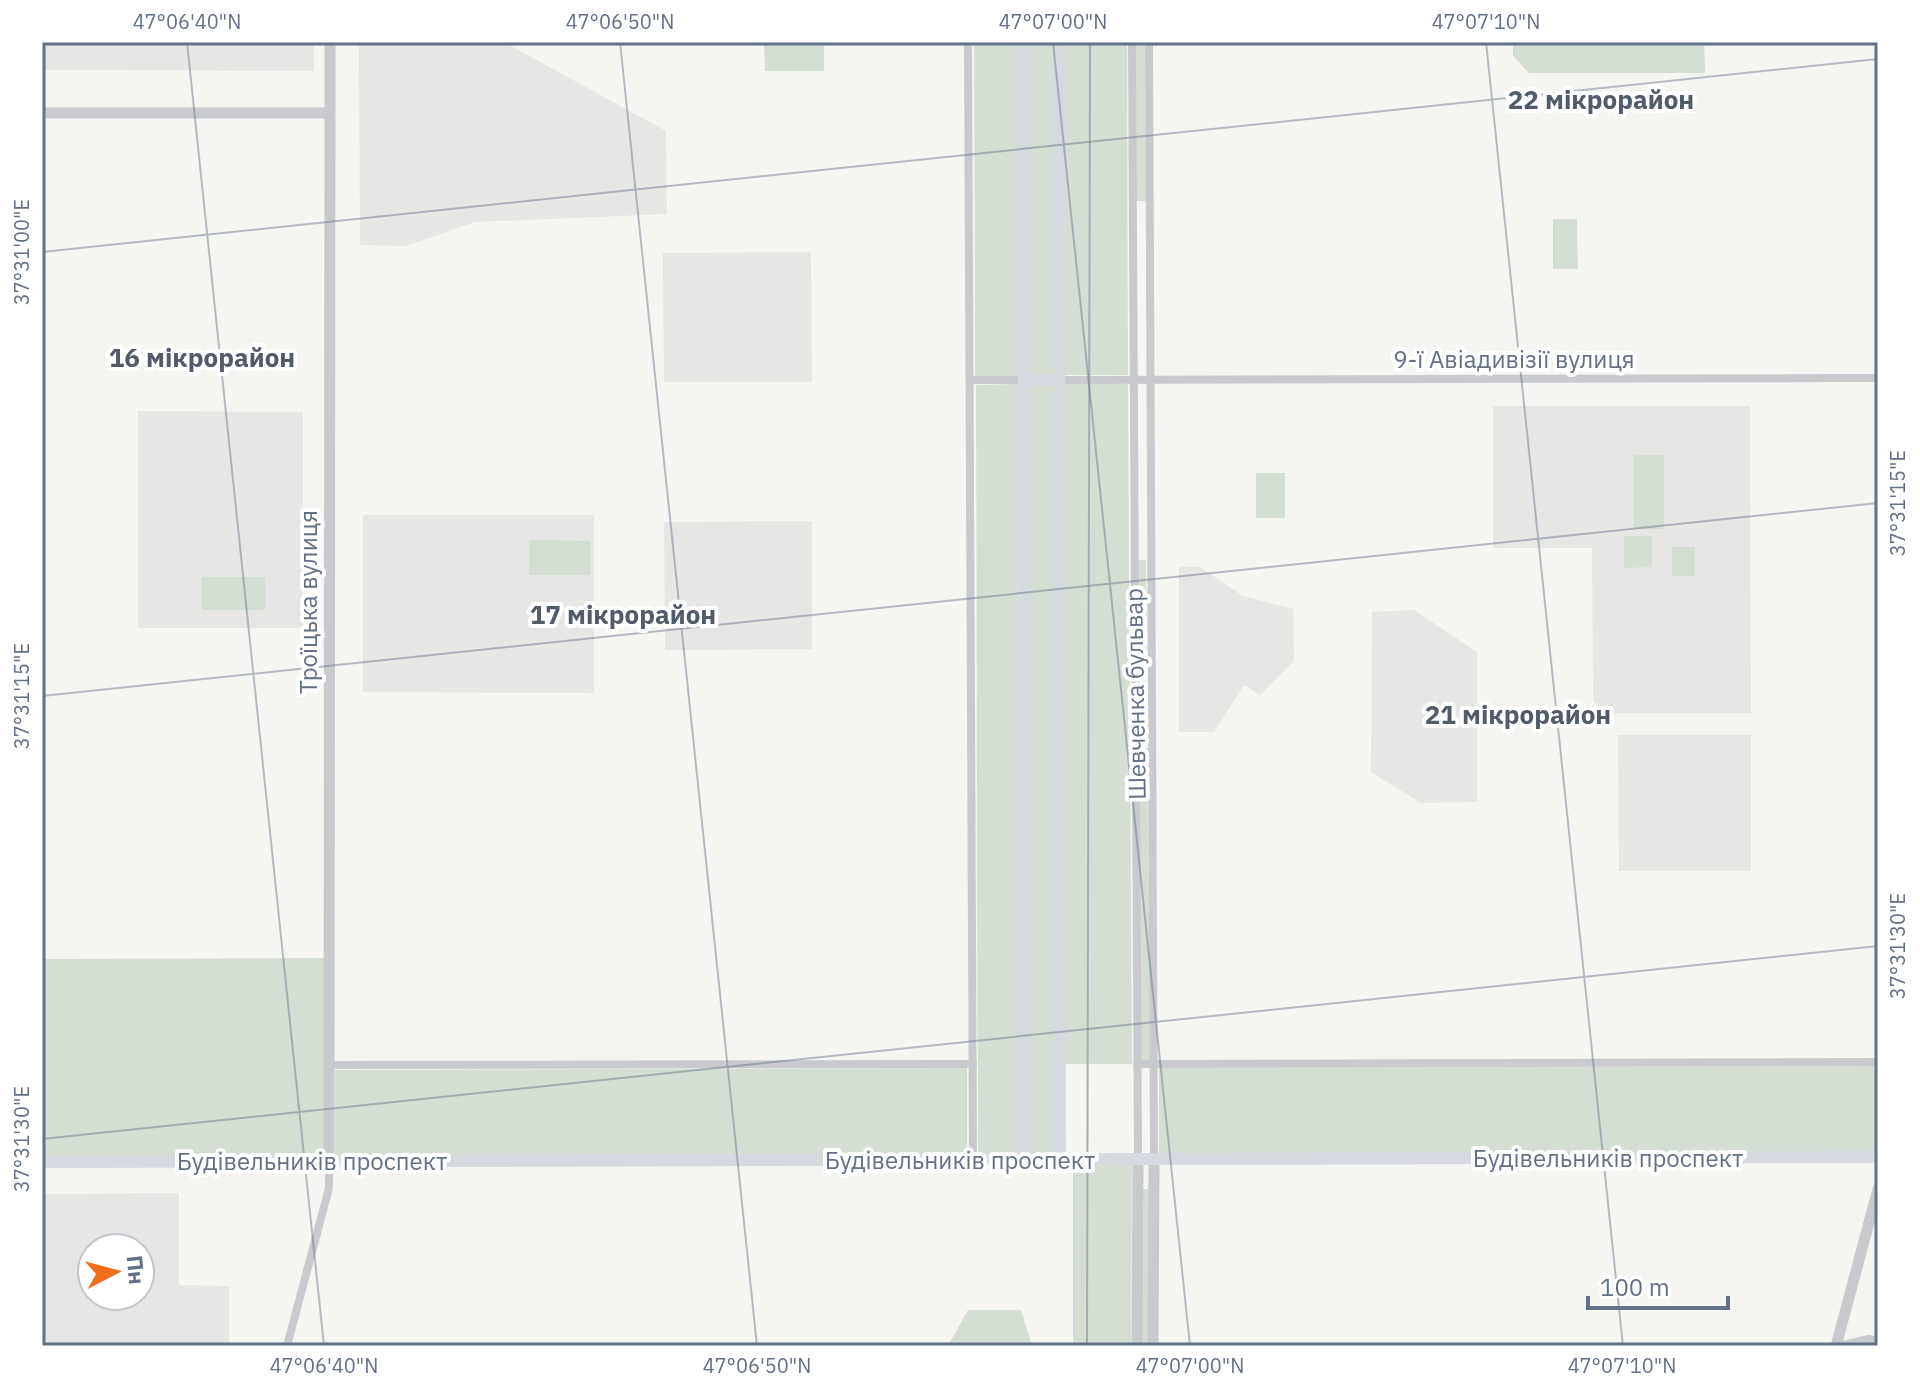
<svg xmlns="http://www.w3.org/2000/svg" width="1920" height="1388" viewBox="0 0 1920 1388" font-family="'IBM Plex Sans',sans-serif">
<style>
.built{fill:#e6e6e5;fill-rule:evenodd}
.green{fill:#d5ded3}
.lines{fill:none;stroke-linecap:round;stroke-linejoin:round}
.minor{stroke:#c8cace;stroke-width:8}
.tertiary{stroke:#c8cace;stroke-width:11}
.secondary{stroke:#d6d9df;stroke-width:12}
.tram{stroke:#a7abb2;stroke-width:2}
.ticks{fill:none;stroke:#637085;stroke-width:2;stroke-opacity:0.45}
.labels{text-anchor:middle;dominant-baseline:central;stroke-width:8;stroke-linejoin:round;paint-order:stroke}
.street-label{font-size:24px;fill:#637085;stroke:#fff}
.neighbourhood-label{font-size:26px;font-weight:bold;fill:#515b6a;stroke:#fff}
.neatline{fill:none;stroke:#637085;stroke-width:3}
.ticks-label{font-size:20px;text-anchor:middle;fill:#637085}
</style>
<rect width="100%" height="100%" fill="#f5f6f2"/>
<g class="built">
<polygon points="42,42 314,42 314,71 43,70"/>
<polygon points="359,42 504,42 666,131 667,214 475,222 406,246 360,245"/>
<polygon points="811,252 812,382 664,382 663,253"/>
<polygon points="1493,406 1750,406 1751,713 1610,713 1593,701 1592,548 1493,548"/>
<polygon points="138,411 303,412 303,628 138,628"/>
<polygon points="363,515 594,515 594,693 363,692"/>
<polygon points="812,521 812,649 665,650 664,522"/>
<polygon points="1179,567 1200,567 1243,596 1293,609 1294,661 1260,695 1244,685 1214,732 1179,732"/>
<polygon points="1414,610 1477,652 1477,802 1421,803 1371,772 1372,612"/>
<polygon points="1751,735 1751,871 1619,871 1618,735"/>
<path d="M179,1193V1285L229,1286V1346H42V1194ZM92,1248H140V1296H92Z"/>
</g>
<g class="green">
<polygon points="764,42 824,42 824,71 765,71"/>
<polygon points="974,42 1019,42 1019,376 975,376"/>
<rect x="1029" y="42" width="26" height="333"/>
<polygon points="1065,42 1127,42 1128,375 1065,375"/>
<polygon points="1136,42 1145,42 1146,201 1136,201"/>
<polygon points="1513,42 1704,42 1705,73 1529,73 1513,56"/>
<polygon points="1553,219 1577,219 1578,269 1553,269"/>
<polygon points="1019,384 1020,1154 978,1154 976,385"/>
<rect x="1029" y="384" width="26" height="770"/>
<polygon points="1065,384 1128,384 1132,1064 1065,1064"/>
<rect x="1634" y="455" width="30" height="74"/>
<rect x="1256" y="473" width="29" height="45"/>
<polygon points="1624,536 1652,536 1652,567 1624,568"/>
<polygon points="529,540 590,541 590,575 529,575"/>
<rect x="1672" y="547" width="23" height="29"/>
<polygon points="1137,560 1146,560 1147,656 1138,656"/>
<rect x="202" y="577" width="63" height="33"/>
<polygon points="1139,748 1148,748 1150,1060 1141,1060"/>
<polygon points="324,958 325,1156 42,1156 42,959"/>
<polygon points="1878,1066 1878,1152 1159,1154 1159,1068"/>
<polygon points="967,1068 967,1154 335,1156 335,1070"/>
<polygon points="1073,1165 1132,1165 1131,1346 1073,1346"/>
<polygon points="1141,1189 1150,1189 1149,1343 1140,1343"/>
<polygon points="968,1310 1021,1310 1032,1346 948,1346"/>
</g>
<g class="lines">
<g class="minor">
<polyline points="968,42 973,1160"/>
<polyline points="1132,42 1138,1159"/>
<polyline points="1149,42 1154,1159"/>
<polyline points="970,380 1024,380"/>
<polyline points="1060,380 1878,378"/>
<polyline points="1137,1064 1878,1062"/>
<polyline points="329,1065 973,1064"/>
<polyline points="287,1346 329,1188 329,1161"/>
<polyline points="1839,1346 1869,1339 1878,1341"/>
</g>
<g class="tertiary">
<polyline points="42,113 330,113"/>
<polyline points="329,1161 330,42"/>
<polyline points="1137,1346 1138,1159"/>
<polyline points="1153,1346 1154,1159"/>
<polyline points="1836,1346 1878,1189"/>
</g>
<g class="secondary">
<polyline points="1024,42 1024,1159"/>
<polyline points="1059,42 1060,1159"/>
<polyline points="1024,380 1060,380"/>
<polyline points="42,1162 1878,1157"/>
</g>
<polyline class="tram" points="1087,1346 1090,42"/>
</g>
<path class="ticks" d="M187,42L324,1346M620,42L757,1346M1053,42L1190,1346M1486,42L1623,1346M42,252L1878,59M42,696L1878,503M42,1139L1878,946"/>
<g class="labels">
<g class="street-label">
<text x="1514" y="359">9-ї Авіадивізії вулиця</text>
<text transform="translate(308 602) rotate(-90)">Троїцька вулиця</text>
<text transform="translate(1135 694) rotate(-91)">Шевченка бульвар</text>
<text x="1608" y="1158">Будівельників проспект</text>
<text x="960" y="1160">Будівельників проспект</text>
<text x="312" y="1161">Будівельників проспект</text>
</g>
<g class="neighbourhood-label">
<text x="1601" y="99">22 мікрорайон</text>
<text x="202" y="357">16 мікрорайон</text>
<text x="623" y="614">17 мікрорайон</text>
<text x="1518" y="714">21 мікрорайон</text>
</g>
</g>
<rect width="1920" height="1388" fill="none" stroke="#ffffff" stroke-width="88"/>
<g transform="translate(116 1272) rotate(84)"><circle r="38" fill="#ffffff" stroke="#c1c6ce" stroke-width="2"/>
<path d="M0-6L14 30L0 20L-14 30Z" fill="#ef6e19"/>
<text y="-12" font-size="22" font-weight="bold" text-anchor="middle" fill="#637085">Пн</text>
</g>
<path d="M1588 1296v12h140v-12" fill="none" stroke="#637085" stroke-width="4"/>
<text x="1600" y="1296" font-size="24" fill="#637085" stroke="#ffffff" stroke-width="6" paint-order="stroke">100 m</text>
<rect x="44" y="44" width="1832" height="1300" class="neatline"/>
<g class="ticks-label">
<text x="187" y="29">47°06'40"N</text>
<text x="620" y="29">47°06'50"N</text>
<text x="1053" y="29">47°07'00"N</text>
<text x="1486" y="29">47°07'10"N</text>
<text transform="translate(22 252) rotate(-90)" y="7">37°31'00"E</text>
<text transform="translate(1898 503) rotate(-90)" y="7">37°31'15"E</text>
<text transform="translate(22 696) rotate(-90)" y="7">37°31'15"E</text>
<text transform="translate(1898 946) rotate(-90)" y="7">37°31'30"E</text>
<text transform="translate(22 1139) rotate(-90)" y="7">37°31'30"E</text>
<text x="324" y="1373">47°06'40"N</text>
<text x="757" y="1373">47°06'50"N</text>
<text x="1190" y="1373">47°07'00"N</text>
<text x="1622" y="1373">47°07'10"N</text>
</g>
</svg>
